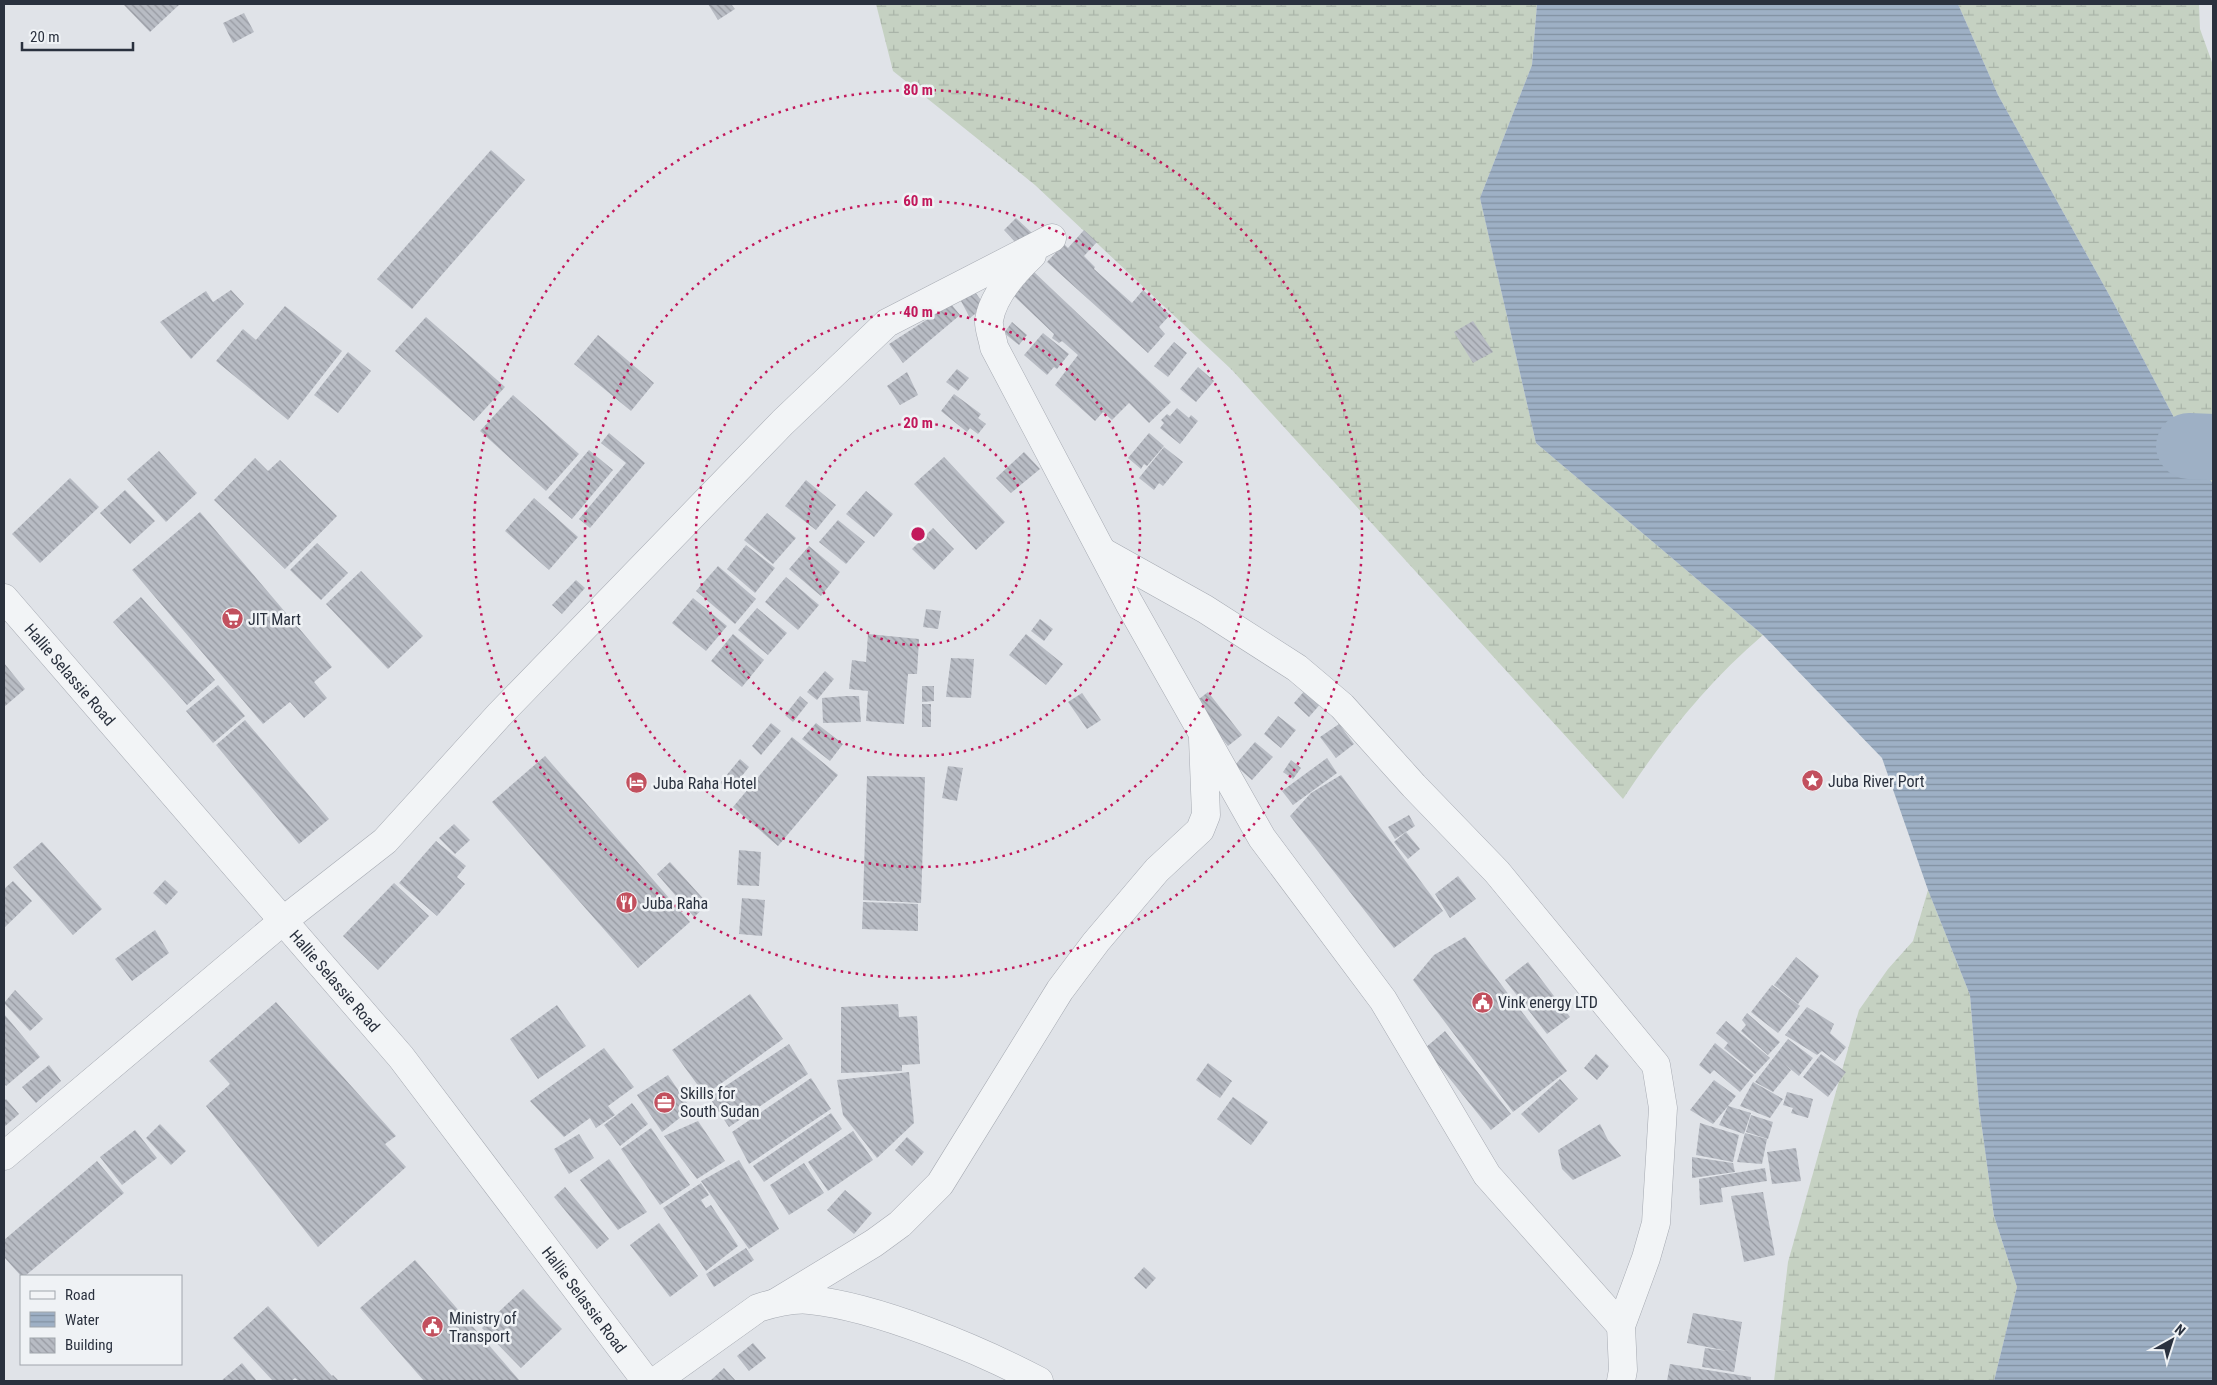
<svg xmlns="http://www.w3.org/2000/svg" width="2217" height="1385" viewBox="0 0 2217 1385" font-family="'Roboto Condensed',sans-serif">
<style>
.wetland{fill:url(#wetland-marsh)}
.water{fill:url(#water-rules)}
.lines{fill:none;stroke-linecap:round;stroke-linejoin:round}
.river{stroke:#9eb0c5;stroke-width:66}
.building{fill:url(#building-back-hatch)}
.street-casing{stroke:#a6aab2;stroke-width:29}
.street{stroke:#f2f4f6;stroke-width:28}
.ring{fill:none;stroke:#c2185b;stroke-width:2.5;stroke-dasharray:2.5 5}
.labels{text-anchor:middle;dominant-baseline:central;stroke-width:5;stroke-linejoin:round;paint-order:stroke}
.poi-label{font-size:16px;fill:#2a313e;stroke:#eff2f5;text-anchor:start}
.street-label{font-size:16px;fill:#2a313e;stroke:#eff2f5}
.centre{fill:#c2185b;stroke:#eff2f5;stroke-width:2.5}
.ring-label{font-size:15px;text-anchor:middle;font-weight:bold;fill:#c2185b;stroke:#eff2f5;stroke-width:5;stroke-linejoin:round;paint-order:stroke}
</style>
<defs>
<pattern id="wetland-marsh" width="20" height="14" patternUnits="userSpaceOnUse" patternTransform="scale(1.25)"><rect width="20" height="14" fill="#c5d1c2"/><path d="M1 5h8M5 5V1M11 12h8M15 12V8" fill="none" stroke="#a9b4a8"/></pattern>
<pattern id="water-rules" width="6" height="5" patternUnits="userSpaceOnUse" patternTransform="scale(1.25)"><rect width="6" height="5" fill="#9eb0c5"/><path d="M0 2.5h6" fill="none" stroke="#8190a1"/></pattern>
<pattern id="building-back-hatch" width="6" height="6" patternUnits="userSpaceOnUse" patternTransform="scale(1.25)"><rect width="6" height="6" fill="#b8bcc4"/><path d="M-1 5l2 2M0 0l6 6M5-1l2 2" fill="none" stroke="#9699a1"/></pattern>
</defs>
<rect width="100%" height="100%" fill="#e0e3e8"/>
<g class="wetland">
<path d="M876,4H1537L1532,65L1480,198L1536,443L1763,635C1707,683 1664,737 1623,799L1232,370L1035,185L893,71Z"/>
<polygon points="1958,4 2199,4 2200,29 2213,65 2213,484 2189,446 2112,300 1998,95"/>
<polygon points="1928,890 1970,995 1979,1106 1994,1216 2017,1287 1994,1381 1774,1381 1788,1262 1859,1010 1888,969 1913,941"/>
</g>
<polygon class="water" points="1537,4 1958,4 1998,95 2112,300 2189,446 2213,484 2213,1381 1994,1381 2017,1287 1994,1216 1979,1106 1970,995 1928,890 1882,758 1763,635 1536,443 1480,198 1532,65"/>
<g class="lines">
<polyline class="river" points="2189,446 2213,447"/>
</g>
<g class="building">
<polygon points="123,4 180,4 150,32"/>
<polygon points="708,4 731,4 735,9 718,20"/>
<polygon points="244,13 254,32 233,43 223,23"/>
<polygon points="491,150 525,180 412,309 377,279"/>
<polygon points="1016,218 1032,233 1019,246 1004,230"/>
<polygon points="1084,230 1097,242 1084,256 1095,267 1094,269 1132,303 1143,290 1170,315 1159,327 1165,334 1148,353 1047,262 1064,244 1068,248"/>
<polygon points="1034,272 1171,402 1149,423 1129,403 1112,420 1103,412 1095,421 1055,385 1078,355 1062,341 1059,343 1052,338 1054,334 1014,296"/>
<polygon points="973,289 985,306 970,318 961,301"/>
<polygon points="231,290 244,304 191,359 160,322 206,291 213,302"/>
<polygon points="951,304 960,315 903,363 889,344"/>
<polygon points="285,306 342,351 288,420 216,361 243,329 256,340"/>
<polygon points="426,317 505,387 474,421 395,351"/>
<polygon points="1473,321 1493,352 1473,363 1454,332"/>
<polygon points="1012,322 1027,335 1019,345 1004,333"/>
<polygon points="1043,333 1069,354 1057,369 1054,367 1047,375 1024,355"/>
<polygon points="598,335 654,383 631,411 574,364"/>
<polygon points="1174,342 1187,353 1168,377 1154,366"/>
<polygon points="348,352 371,371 338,413 314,395"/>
<polygon points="1198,367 1214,381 1196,402 1180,389"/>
<polygon points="957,369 969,378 958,391 946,382"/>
<polygon points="907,372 918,395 900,405 887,386"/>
<polygon points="954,394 981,414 978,418 986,424 978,434 970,428 967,432 941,411"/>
<polygon points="513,395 579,454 546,491 480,431"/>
<polygon points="1177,408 1189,418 1191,415 1198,421 1180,444 1160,428 1164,423 1161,420 1167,414 1170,416"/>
<polygon points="609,433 645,463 590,528 579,519 626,463 601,443"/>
<polygon points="1149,433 1164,446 1147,466 1144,464 1141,469 1128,458"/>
<polygon points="1164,447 1183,462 1163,486 1159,483 1154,490 1139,478"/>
<polygon points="589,450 613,470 572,519 548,498"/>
<polygon points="159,451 197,493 166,522 127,479"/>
<polygon points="1024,452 1040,469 1011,493 996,478"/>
<polygon points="944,457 1005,522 976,550 914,484"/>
<polygon points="255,458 268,471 280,460 337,516 285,569 214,500"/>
<polygon points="70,478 99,507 40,563 12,534"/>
<polygon points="806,480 836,505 816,530 785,506"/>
<polygon points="125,490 155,521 130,544 100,513"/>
<polygon points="866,491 893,514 874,537 846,514"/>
<polygon points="534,498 578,537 549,570 505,531"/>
<polygon points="200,512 332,667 314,682 327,698 304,718 290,702 263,724 132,570"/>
<polygon points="767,513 796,538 773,564 744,540"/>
<polygon points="838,520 865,542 846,564 819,542"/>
<polygon points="933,528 954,549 934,570 912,549"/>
<polygon points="317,543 348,573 321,600 290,570"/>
<polygon points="746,545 775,568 755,593 727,569"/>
<polygon points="809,546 840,572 821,596 789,569"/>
<polygon points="718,566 756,599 735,624 696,591"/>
<polygon points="361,571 423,636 388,669 326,604"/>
<polygon points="786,577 819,605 798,630 765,602"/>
<polygon points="576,580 585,588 562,614 552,605"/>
<polygon points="141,597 215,680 187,705 113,622"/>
<polygon points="693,598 727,626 706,651 672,623"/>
<polygon points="757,608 787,633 768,655 738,630"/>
<polygon points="926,609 941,611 938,629 923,627"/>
<polygon points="1040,619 1053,629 1044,641 1031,631"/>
<polygon points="733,634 764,660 742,687 711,661"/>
<polygon points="868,634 919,639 917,674 908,674 904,724 866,721 868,691 849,689 852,660 866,662"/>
<polygon points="1026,634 1063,664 1046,685 1009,655"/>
<polygon points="951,658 974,659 971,698 946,697"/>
<polygon points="4,663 25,689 4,707"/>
<polygon points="825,671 834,679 817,700 807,692"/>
<polygon points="218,685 245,716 213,743 186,711"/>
<polygon points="922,686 934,686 934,701 922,702"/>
<polygon points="1307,688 1323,701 1309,717 1294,703"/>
<polygon points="1208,692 1242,735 1228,746 1194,703"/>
<polygon points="1082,693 1101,720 1087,729 1068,702"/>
<polygon points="800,696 808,703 793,722 785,715"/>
<polygon points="846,696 859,696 861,722 823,723 822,698"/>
<rect x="922" y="704" width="9" height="23"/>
<polygon points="1278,716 1296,730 1281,748 1264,734"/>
<polygon points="245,720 329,819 299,844 216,745"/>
<polygon points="771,723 781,731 761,755 752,746"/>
<polygon points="816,723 843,744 830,761 802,739"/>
<polygon points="1339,724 1354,744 1336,758 1320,737"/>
<polygon points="792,737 838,775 778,846 733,807"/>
<polygon points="1255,742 1273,757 1252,780 1235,765"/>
<polygon points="545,756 690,922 638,968 492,802"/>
<polygon points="1327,758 1337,773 1293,805 1282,791"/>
<polygon points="740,759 749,767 730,791 720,783"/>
<polygon points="1291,760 1301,768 1293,779 1283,772"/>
<polygon points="948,766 963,768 957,801 942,798"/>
<polygon points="1341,775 1443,911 1394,948 1290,816 1311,793"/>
<polygon points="867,776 925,777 921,903 863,900"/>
<polygon points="1409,815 1415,826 1395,839 1388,827"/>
<polygon points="454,824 470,840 455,854 439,838"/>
<polygon points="1406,832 1420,849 1408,859 1394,842"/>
<polygon points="436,841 466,866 457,877 465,884 437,916 399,883"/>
<polygon points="42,842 102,909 73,935 13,867"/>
<polygon points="739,850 761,852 759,886 737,885"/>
<polygon points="670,862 708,904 694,917 657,874"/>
<polygon points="1458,876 1476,899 1450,918 1435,894"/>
<polygon points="165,880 178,892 166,905 153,893"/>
<polygon points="13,881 32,901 4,928 4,889"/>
<polygon points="394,883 429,916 378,970 343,936"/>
<polygon points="742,898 765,900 762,936 739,934"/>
<polygon points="863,902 918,904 918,931 862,929"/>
<polygon points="155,930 169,953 132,981 115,959"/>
<polygon points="1465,937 1567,1071 1513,1112 1413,980 1434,955"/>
<polygon points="1796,957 1819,976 1798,1004 1774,985"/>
<polygon points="1528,962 1570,1017 1547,1034 1505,980"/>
<polygon points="1772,985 1800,1006 1778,1033 1751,1012"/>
<polygon points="15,990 43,1019 30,1031 4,1003"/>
<polygon points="750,994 783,1039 705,1095 672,1050"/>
<polygon points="276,1002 396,1136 385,1144 406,1167 318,1247 206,1106 230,1084 209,1061"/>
<polygon points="898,1004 899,1017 917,1016 920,1064 902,1065 902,1071 841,1073 841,1007"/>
<polygon points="557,1005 586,1046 538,1079 510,1039"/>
<polygon points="1807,1007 1834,1024 1830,1033 1846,1047 1835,1061 1822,1051 1817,1055 1785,1035"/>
<polygon points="1747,1013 1780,1042 1768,1055 1741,1031 1746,1025 1742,1020"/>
<polygon points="4,1014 40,1057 6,1086 4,1083"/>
<polygon points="1726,1021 1770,1058 1755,1074 1724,1048 1728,1043 1716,1033"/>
<polygon points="1445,1031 1511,1114 1491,1130 1425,1048"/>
<polygon points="1788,1039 1813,1058 1799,1076 1782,1062 1791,1070 1773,1092 1755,1082"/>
<polygon points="1715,1043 1754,1075 1740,1092 1714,1070 1710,1074 1699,1065"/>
<polygon points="789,1044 808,1074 729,1127 709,1097"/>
<polygon points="604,1048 634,1087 608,1106 615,1115 596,1128 590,1118 564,1137 530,1101"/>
<polygon points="1596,1054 1609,1066 1597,1080 1584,1068"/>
<polygon points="1821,1054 1846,1072 1828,1097 1803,1077"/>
<polygon points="1208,1063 1232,1081 1220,1098 1196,1080"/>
<polygon points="49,1065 61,1081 36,1103 22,1087"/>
<polygon points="909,1072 914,1123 877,1158 843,1115 837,1080"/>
<polygon points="668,1075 691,1109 662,1132 637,1095"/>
<polygon points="811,1078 831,1109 749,1164 732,1132"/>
<polygon points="1560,1079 1578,1099 1539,1133 1521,1114"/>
<polygon points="1714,1080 1736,1096 1728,1106 1751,1113 1744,1134 1719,1125 1728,1106 1713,1124 1690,1110"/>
<polygon points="1753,1082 1783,1099 1770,1118 1740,1106"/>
<polygon points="1787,1092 1813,1099 1808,1118 1791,1113 1793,1108 1783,1105"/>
<polygon points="1233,1097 1268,1122 1251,1145 1217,1119"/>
<polygon points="6,1099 19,1114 4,1127 4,1101"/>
<polygon points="632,1103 648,1124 620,1146 604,1125"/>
<polygon points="831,1113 842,1129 764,1182 753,1166"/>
<polygon points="1751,1115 1773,1122 1768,1139 1746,1132"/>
<polygon points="698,1121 725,1161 697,1179 664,1136"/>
<polygon points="1700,1123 1739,1135 1733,1162 1696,1155"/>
<polygon points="160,1124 186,1151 171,1165 146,1138"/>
<polygon points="1600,1124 1608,1140 1621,1156 1573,1180 1562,1169 1558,1150"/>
<polygon points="651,1128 690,1185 660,1205 621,1149"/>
<polygon points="135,1130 157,1158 122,1185 100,1157"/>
<polygon points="853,1131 873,1160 828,1191 808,1162"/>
<polygon points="1745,1133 1767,1139 1762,1164 1737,1162"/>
<polygon points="579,1134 594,1158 569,1174 554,1149"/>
<polygon points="907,1137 924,1152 912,1166 895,1150"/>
<polygon points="1796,1148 1801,1181 1772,1184 1767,1152"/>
<polygon points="1692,1157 1733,1163 1735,1172 1692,1178"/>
<polygon points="609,1159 647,1212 618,1230 580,1180"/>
<polygon points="739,1160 779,1229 749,1249 701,1181"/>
<polygon points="97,1161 124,1193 25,1276 21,1276 4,1257 4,1240"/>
<polygon points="804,1163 824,1193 789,1215 770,1185"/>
<polygon points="1765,1168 1767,1181 1721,1188 1723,1202 1700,1205 1699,1179"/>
<polygon points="701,1183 709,1195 701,1200 706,1208 711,1205 738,1246 706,1271 663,1208"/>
<polygon points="565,1187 609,1239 597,1249 554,1197"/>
<polygon points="845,1190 872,1213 854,1234 827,1210"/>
<polygon points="1763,1192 1775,1255 1744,1262 1731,1196"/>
<polygon points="659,1223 698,1276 670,1297 630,1245"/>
<polygon points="746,1248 754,1260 714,1287 706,1274"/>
<polygon points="415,1260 520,1381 424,1381 360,1308"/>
<polygon points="1144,1267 1156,1278 1146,1289 1134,1278"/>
<polygon points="523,1289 562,1329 521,1368 482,1328"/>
<polygon points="268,1306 332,1376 333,1375 339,1381 299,1381 295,1378 291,1381 273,1381 233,1338"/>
<polygon points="1693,1313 1742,1322 1734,1372 1702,1367 1705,1348 1728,1351 1687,1343"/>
<polygon points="753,1343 766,1358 749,1371 737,1356"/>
<polygon points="242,1363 257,1381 221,1381"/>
<polygon points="1670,1364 1751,1377 1751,1381 1667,1381"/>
<polygon points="724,1368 736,1381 710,1381"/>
</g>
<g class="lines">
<defs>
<g id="street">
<path d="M1032,255C1015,271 993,296 989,320C988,327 993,339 994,347L1129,603L1262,838L1383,1000L1487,1175L1621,1326"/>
<polyline points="1103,552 1205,609 1297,668 1342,706 1414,786 1497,872 1656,1065 1663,1108 1656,1223 1646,1258 1621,1326 1623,1370 1621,1381"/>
<path id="s1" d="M4,598L401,1057L646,1381"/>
<polyline points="4,1156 284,920 385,841 500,714 783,422 887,323 1052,238"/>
<polyline points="777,1302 874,1243 900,1224 940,1184 1060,990 1096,942 1157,870 1200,830 1206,815 1203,739"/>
<path d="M656,1381L758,1308C774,1303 792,1298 810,1300C878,1307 978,1349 1039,1381"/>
</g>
</defs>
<use href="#street" class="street-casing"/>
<use href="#street" class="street"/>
</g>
<g class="ring">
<circle cx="918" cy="534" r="111"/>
<circle cx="918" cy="534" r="222"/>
<circle cx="918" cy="534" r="333"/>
<circle cx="918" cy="534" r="444"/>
</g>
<defs>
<symbol id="supermarket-disc" viewBox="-11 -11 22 22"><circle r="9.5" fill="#c2505e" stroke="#eff2f5"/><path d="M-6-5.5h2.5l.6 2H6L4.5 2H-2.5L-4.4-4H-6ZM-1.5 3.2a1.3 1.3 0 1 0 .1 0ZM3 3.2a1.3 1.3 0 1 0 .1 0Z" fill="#fff"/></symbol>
<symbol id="sight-disc" viewBox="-11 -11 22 22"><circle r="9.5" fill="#c2505e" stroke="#eff2f5"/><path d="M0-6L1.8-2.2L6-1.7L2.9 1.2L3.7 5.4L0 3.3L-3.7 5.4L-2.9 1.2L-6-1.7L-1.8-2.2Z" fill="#fff"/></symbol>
<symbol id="hotel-disc" viewBox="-11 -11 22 22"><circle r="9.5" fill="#c2505e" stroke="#eff2f5"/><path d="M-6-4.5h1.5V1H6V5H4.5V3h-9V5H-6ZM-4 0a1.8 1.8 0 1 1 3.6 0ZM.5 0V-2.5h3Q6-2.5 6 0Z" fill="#fff"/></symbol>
<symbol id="restaurant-disc" viewBox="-11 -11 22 22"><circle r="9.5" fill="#c2505e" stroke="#eff2f5"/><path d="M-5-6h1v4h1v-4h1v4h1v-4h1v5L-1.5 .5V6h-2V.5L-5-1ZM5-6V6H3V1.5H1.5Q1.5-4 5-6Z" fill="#fff"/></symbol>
<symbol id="civic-disc" viewBox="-11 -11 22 22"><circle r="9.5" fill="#c2505e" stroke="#eff2f5"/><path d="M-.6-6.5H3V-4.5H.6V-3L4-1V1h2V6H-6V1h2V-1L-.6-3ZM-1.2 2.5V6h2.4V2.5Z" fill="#fff"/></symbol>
<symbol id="office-disc" viewBox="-11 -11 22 22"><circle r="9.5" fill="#c2505e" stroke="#eff2f5"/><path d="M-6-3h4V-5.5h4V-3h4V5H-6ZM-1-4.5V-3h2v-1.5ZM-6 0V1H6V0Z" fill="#fff"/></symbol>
</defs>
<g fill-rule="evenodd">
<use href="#supermarket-disc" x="220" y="606" width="25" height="25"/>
<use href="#sight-disc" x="1800" y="768" width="25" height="25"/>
<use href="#hotel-disc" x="624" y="770" width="25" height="25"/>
<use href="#restaurant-disc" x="614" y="890" width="25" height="25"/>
<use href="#civic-disc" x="1470" y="990" width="25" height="25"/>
<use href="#office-disc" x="652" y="1090" width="25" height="25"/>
<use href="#civic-disc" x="420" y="1314" width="25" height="25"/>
</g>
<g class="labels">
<g class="poi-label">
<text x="248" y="619">JIT Mart</text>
<text x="1828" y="781">Juba River Port</text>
<text x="653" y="783">Juba Raha Hotel</text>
<text x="642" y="903">Juba Raha</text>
<text x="1498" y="1002">Vink energy LTD</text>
<text x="680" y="1093">Skills for<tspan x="680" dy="18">South Sudan</tspan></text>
<text x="449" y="1318">Ministry of<tspan x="449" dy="18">Transport</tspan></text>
</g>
<g class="street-label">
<text stroke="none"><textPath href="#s1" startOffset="101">Hallie Selassie Road</textPath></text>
<text stroke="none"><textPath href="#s1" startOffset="506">Hallie Selassie Road</textPath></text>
<text stroke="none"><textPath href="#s1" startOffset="911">Hallie Selassie Road</textPath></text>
</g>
</g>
<circle cx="918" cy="534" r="8" class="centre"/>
<g class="ring-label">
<text x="918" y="95">80 m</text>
<text x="918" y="206">60 m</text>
<text x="918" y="317">40 m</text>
<text x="918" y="428">20 m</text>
</g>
<rect width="2217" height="1385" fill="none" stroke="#2a313e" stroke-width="10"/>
<rect x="20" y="1275" width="162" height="90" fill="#eff2f5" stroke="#a0a5ac"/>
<rect x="30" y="1291" width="25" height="8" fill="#f2f4f6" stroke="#a0a5ac"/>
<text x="65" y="1300" font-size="15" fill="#2a313e">Road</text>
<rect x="30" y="1312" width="25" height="15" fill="url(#water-rules)" stroke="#a0a5ac"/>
<text x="65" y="1325" font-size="15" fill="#2a313e">Water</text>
<rect x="30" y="1338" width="25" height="15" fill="url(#building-back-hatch)" stroke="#a0a5ac"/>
<text x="65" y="1350" font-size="15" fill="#2a313e">Building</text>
<g transform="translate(2172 1340) rotate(39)" stroke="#eff2f5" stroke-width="4" paint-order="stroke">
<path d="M0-4L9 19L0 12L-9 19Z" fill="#2a313e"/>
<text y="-8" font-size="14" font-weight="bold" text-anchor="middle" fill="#2a313e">N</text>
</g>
<path d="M22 42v8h111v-8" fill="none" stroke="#2a313e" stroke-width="2.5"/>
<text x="30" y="42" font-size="15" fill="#2a313e" stroke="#eff2f5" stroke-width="4" paint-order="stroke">20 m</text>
</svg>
